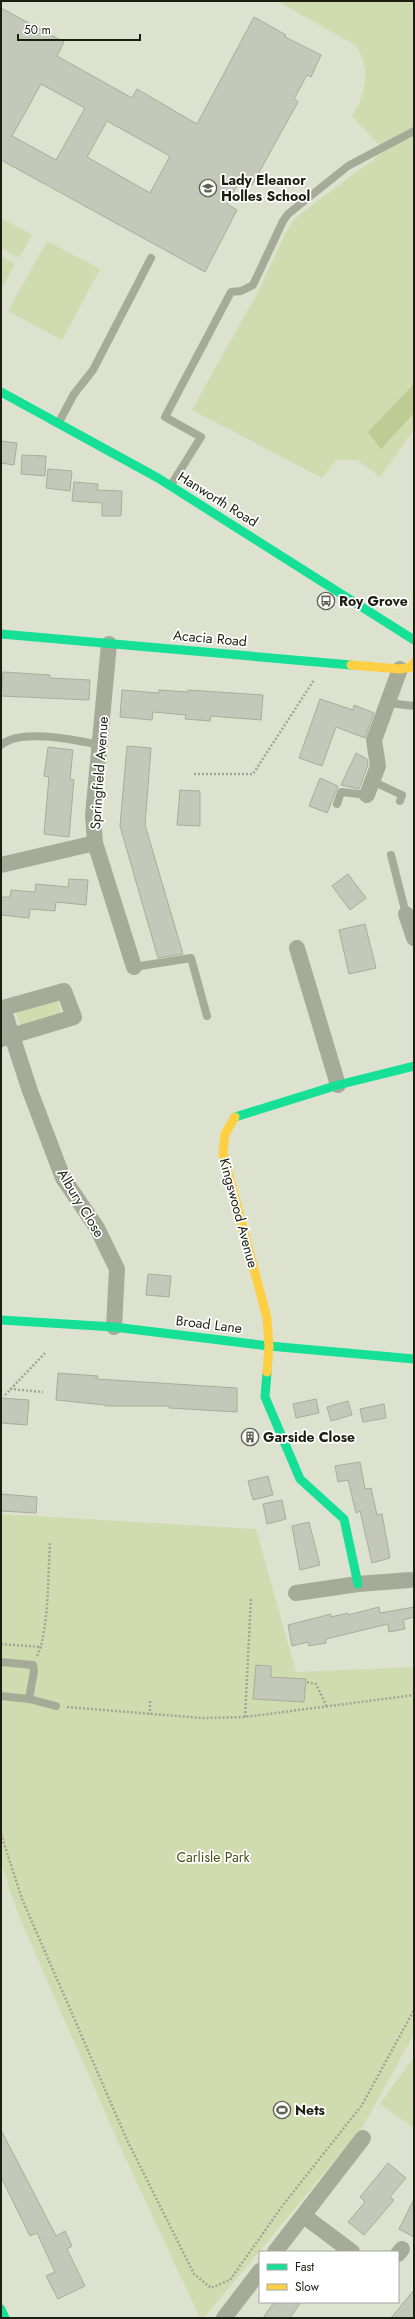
<svg xmlns="http://www.w3.org/2000/svg" width="415" height="2319" viewBox="0 0 415 2319" font-family="Jost,sans-serif">
<style>
.green{fill:#d1dbb0}
.forest{fill:#bfcb95}
.building{fill:#c4c8b8;stroke:#a8ac9d;fill-rule:evenodd}
.lines{fill:none;stroke-linecap:round;stroke-linejoin:round}
.path{stroke:#a2a697;stroke-width:2.5;stroke-dasharray:2 2;stroke-linecap:butt}
.lane{stroke:#a6ab98;stroke-width:8}
.street{stroke:#a6ab98;stroke-width:16}
.fast{stroke:#16e098;stroke-width:9}
.slow{stroke:#ffcf43;stroke-width:9}
.labels{text-anchor:middle;dominant-baseline:central;stroke-width:3.5;stroke-linejoin:round;paint-order:stroke}
.poi-label{font-size:14px;font-weight:bold;fill:#1b1e11;stroke:#fff;text-anchor:start}
.street-label{font-size:14px;fill:#1b1e11;stroke:#fff}
.park-label{font-size:14px;fill:#485215;stroke:#fff}
</style>
<rect width="100%" height="100%" fill="#dde2cf"/>
<g class="green">
<path d="M277,1H414V127L380,146L352,116C366,94 372,67 355,45Z"/>
<polygon points="414,135 414,430 380,477 357,460 336,460 322,478 192,410 259,290 285,234 293,221 303,212 358,171 386,150"/>
<polygon points="1,218 32,235 19,258 1,248"/>
<polygon points="47,241 100,269 62,340 8,311"/>
<polygon points="1,256 15,264 3,287 1,286"/>
<polygon points="57,999 61,1012 20,1025 16,1011"/>
<polygon points="1,1514 256,1529 296,1672 414,1667 414,2034 364,2125 204,2318 200,2318 119,2144 18,1914 1,1864"/>
<polygon points="414,2057 414,2128 380,2104"/>
</g>
<polygon class="forest" points="414,384 414,413 381,449 368,432"/>
<g class="building">
<path d="M1,8L64,42L57,56L132,98L137,89L197,124L254,17L286,35L285,37L321,55L311,77L307,75L294,99L298,102L252,185L240,180L227,204L237,210L205,272L1,160ZM41,84L85,108L56,160L12,136ZM107,121L170,156L150,193L87,157Z"/>
<polygon points="1,441 17,443 14,465 1,463"/>
<polygon points="22,455 46,456 45,476 21,474"/>
<polygon points="48,469 72,471 70,491 46,488"/>
<polygon points="74,482 98,484 97,490 122,491 121,516 102,516 102,503 72,501"/>
<polygon points="3,672 50,675 50,678 90,680 89,700 1,696"/>
<polygon points="122,690 159,693 159,690 188,692 188,690 263,695 261,720 211,716 210,721 185,719 186,715 153,712 152,720 120,717"/>
<polygon points="320,699 353,710 354,705 374,713 365,738 336,727 322,766 299,758"/>
<polygon points="127,746 151,748 145,825 183,954 158,958 120,826"/>
<polygon points="48,747 73,750 70,779 74,780 69,837 44,834 49,777 44,776"/>
<polygon points="356,753 367,759 368,765 359,789 341,785"/>
<polygon points="320,778 338,786 327,813 309,806"/>
<polygon points="180,790 200,791 200,826 177,825"/>
<polygon points="348,874 366,898 350,910 332,886"/>
<polygon points="69,879 88,880 86,905 56,902 55,911 30,909 29,918 1,915 1,897 10,897 11,890 35,892 36,884 68,887"/>
<polygon points="365,924 376,968 349,974 339,930"/>
<polygon points="148,1274 171,1276 169,1297 146,1295"/>
<polygon points="58,1373 98,1376 97,1379 237,1388 237,1412 169,1408 169,1406 105,1406 105,1405 56,1400"/>
<polygon points="1,1398 29,1400 27,1425 1,1423"/>
<polygon points="316,1399 319,1413 296,1418 293,1404"/>
<polygon points="348,1401 352,1415 331,1421 327,1407"/>
<polygon points="384,1404 386,1418 363,1422 360,1409"/>
<polygon points="360,1462 365,1489 371,1488 377,1515 382,1514 390,1558 372,1563 360,1511 356,1513 348,1480 338,1482 335,1466"/>
<polygon points="268,1476 273,1495 253,1500 248,1481"/>
<polygon points="1,1494 37,1497 36,1513 1,1511"/>
<polygon points="282,1500 286,1519 267,1524 263,1504"/>
<polygon points="309,1522 320,1565 300,1570 292,1526"/>
<polygon points="379,1607 380,1613 414,1607 414,1617 403,1620 405,1629 389,1632 388,1624 326,1639 326,1643 309,1646 308,1642 292,1646 288,1625 331,1614 331,1617 348,1613 348,1615"/>
<polygon points="256,1665 271,1666 271,1677 306,1679 304,1702 253,1699"/>
<polygon points="1,2130 56,2236 65,2231 72,2246 67,2249 85,2286 58,2299 46,2276 55,2272 37,2233 30,2236 1,2177"/>
<polygon points="388,2163 406,2178 390,2197 394,2200 364,2235 348,2222 365,2202 360,2197"/>
<polygon points="414,2199 414,2237 399,2229"/>
<polygon points="414,2290 414,2318 391,2318"/>
<polygon points="274,2302 301,2302 290,2318 263,2318"/>
</g>
<g class="lines">
<g class="path">
<polyline points="194,774 253,774 314,680"/>
<polyline points="10,1389 43,1392"/>
<polyline points="5,1395 45,1353"/>
<polyline points="1,1644 42,1647"/>
<path d="M37,1656C49,1632 48,1572 50,1543"/>
<polyline points="307,1682 316,1684 327,1707"/>
<polyline points="150,1701 150,1714"/>
<polyline points="67,1707 202,1718 245,1717 414,1695"/>
<polyline points="245,1717 251,1598"/>
<polyline points="1,1834 22,1899 70,2009 127,2140 194,2274 211,2288 230,2280 283,2205 362,2105 414,2010"/>
</g>
<g class="lane">
<polyline points="59,422 74,394 93,370 151,258"/>
<polyline points="171,485 201,437 165,417 231,292 241,291 253,285 283,221 288,214 348,166 414,131"/>
<polyline points="388,703 414,706"/>
<path d="M1,745C21,728 75,740 100,745"/>
<polyline points="372,781 402,795 400,801"/>
<polyline points="337,804 341,792 367,795"/>
<polyline points="391,855 406,914"/>
<polyline points="134,967 191,958 207,1016"/>
<polyline points="1,1662 33,1665 34,1671 29,1699"/>
<polyline points="1,1696 29,1699 56,1706"/>
</g>
<g class="street">
<polyline points="109,644 93,815 95,843 134,967"/>
<polyline points="367,795 378,766 374,740 400,669"/>
<polyline points="1,865 95,843"/>
<polyline points="406,914 414,938"/>
<polyline points="297,948 338,1085"/>
<polyline points="1,1009 3,1008 30,1091 63,1178 97,1228 117,1269 114,1327"/>
<polyline points="1,1039 74,1017 64,991 3,1008"/>
<polyline points="296,1593 358,1584 410,1580"/>
<polyline points="304,2216 352,2252"/>
<polyline points="275,2252 363,2138"/>
<polyline points="398,2254 402,2249"/>
<polyline points="224,2318 260,2271"/>
</g>
<g class="fast">
<polyline points="1,392 158,478 414,640"/>
<polyline points="1,634 351,665"/>
<polyline points="235,1117 338,1085 414,1066"/>
<polyline points="1,1320 114,1327 269,1346 414,1359"/>
<polyline points="267,1372 265,1397 300,1479 344,1519 358,1584"/>
<polyline points="1,2309 5,2318"/>
</g>
<g class="slow">
<polyline points="351,665 400,669 411,667 414,662"/>
<polyline points="235,1117 225,1134 223,1153 267,1318 269,1346 267,1372"/>
</g>
</g>
<defs>
<symbol id="school-ring" viewBox="-11 -11 22 22"><circle r="9.5" fill="#fff" stroke="#5f6354" stroke-width="1.5"/><path d="M0-5L7-2L0 1L-7-2ZM-4 1L0 2.5L4 1V4Q0 6-4 4Z" fill="#5f6354"/></symbol>
<symbol id="bus-ring" viewBox="-11 -11 22 22"><circle r="9.5" fill="#fff" stroke="#5f6354" stroke-width="1.5"/><path d="M-5-6H5V4H4V6H2V4H-2V6H-4V4H-5ZM-3.5-4V0h7V-4ZM-3.5 1.2v1.5H-2V1.2ZM2 1.2v1.5H3.5V1.2Z" fill="#5f6354"/></symbol>
<symbol id="building-ring" viewBox="-11 -11 22 22"><circle r="9.5" fill="#fff" stroke="#5f6354" stroke-width="1.5"/><path d="M-4-6H4V6H1V3H-1V6H-4ZM-2.5-4.3h1.7v1.8h-1.7ZM.8-4.3h1.7v1.8H.8ZM-2.5-1h1.7V.8h-1.7ZM.8-1h1.7V.8H.8Z" fill="#5f6354"/></symbol>
<symbol id="stadium-ring" viewBox="-11 -11 22 22"><circle r="9.5" fill="#fff" stroke="#5f6354" stroke-width="1.5"/><path d="M0-5a6.5 5 0 1 0 0 10a6.5 5 0 1 0 0-10ZM-3.5-1.8h7v3.6h-7Z" fill="#5f6354"/></symbol>
</defs>
<g fill-rule="evenodd">
<use href="#school-ring" x="198" y="178" width="20" height="20"/>
<use href="#bus-ring" x="316" y="591" width="20" height="20"/>
<use href="#building-ring" x="240" y="1427" width="20" height="20"/>
<use href="#stadium-ring" x="272" y="2100" width="20" height="20"/>
</g>
<g class="labels">
<g class="poi-label">
<text x="221" y="180">Lady Eleanor<tspan x="221" dy="16">Holles School</tspan></text>
<text x="339" y="601">Roy Grove</text>
<text x="263" y="1437">Garside Close</text>
<text x="295" y="2110">Nets</text>
</g>
<g class="street-label">
<text transform="translate(218 499) rotate(32)">Hanworth Road</text>
<text transform="translate(210 638) rotate(5)">Acacia Road</text>
<text transform="translate(99 773) rotate(-86)">Springfield Avenue</text>
<text transform="translate(81 1203) rotate(59)">Albury Close</text>
<text transform="translate(239 1213) rotate(75)">Kingswood Avenue</text>
<text transform="translate(209 1324) rotate(7)">Broad Lane</text>
</g>
<g class="park-label">
<text x="213" y="1857">Carlisle Park</text>
</g>
</g>
<rect width="415" height="2319" fill="none" stroke="#1b1e11" stroke-width="4"/>
<rect x="259" y="2251" width="140" height="52" fill="#ffffff" stroke="#a4a5a0"/>
<rect x="267" y="2264" width="20" height="6" fill="#16e098" stroke="#a4a5a0"/>
<text x="295" y="2271" font-size="12" fill="#1b1e11">Fast</text>
<rect x="267" y="2284" width="20" height="6" fill="#ffcf43" stroke="#a4a5a0"/>
<text x="295" y="2291" font-size="12" fill="#1b1e11">Slow</text>
<path d="M18 34v6h122v-6" fill="none" stroke="#1b1e11" stroke-width="2"/>
<text x="24" y="34" font-size="12" fill="#1b1e11" stroke="#ffffff" stroke-width="3" paint-order="stroke">50 m</text>
</svg>
